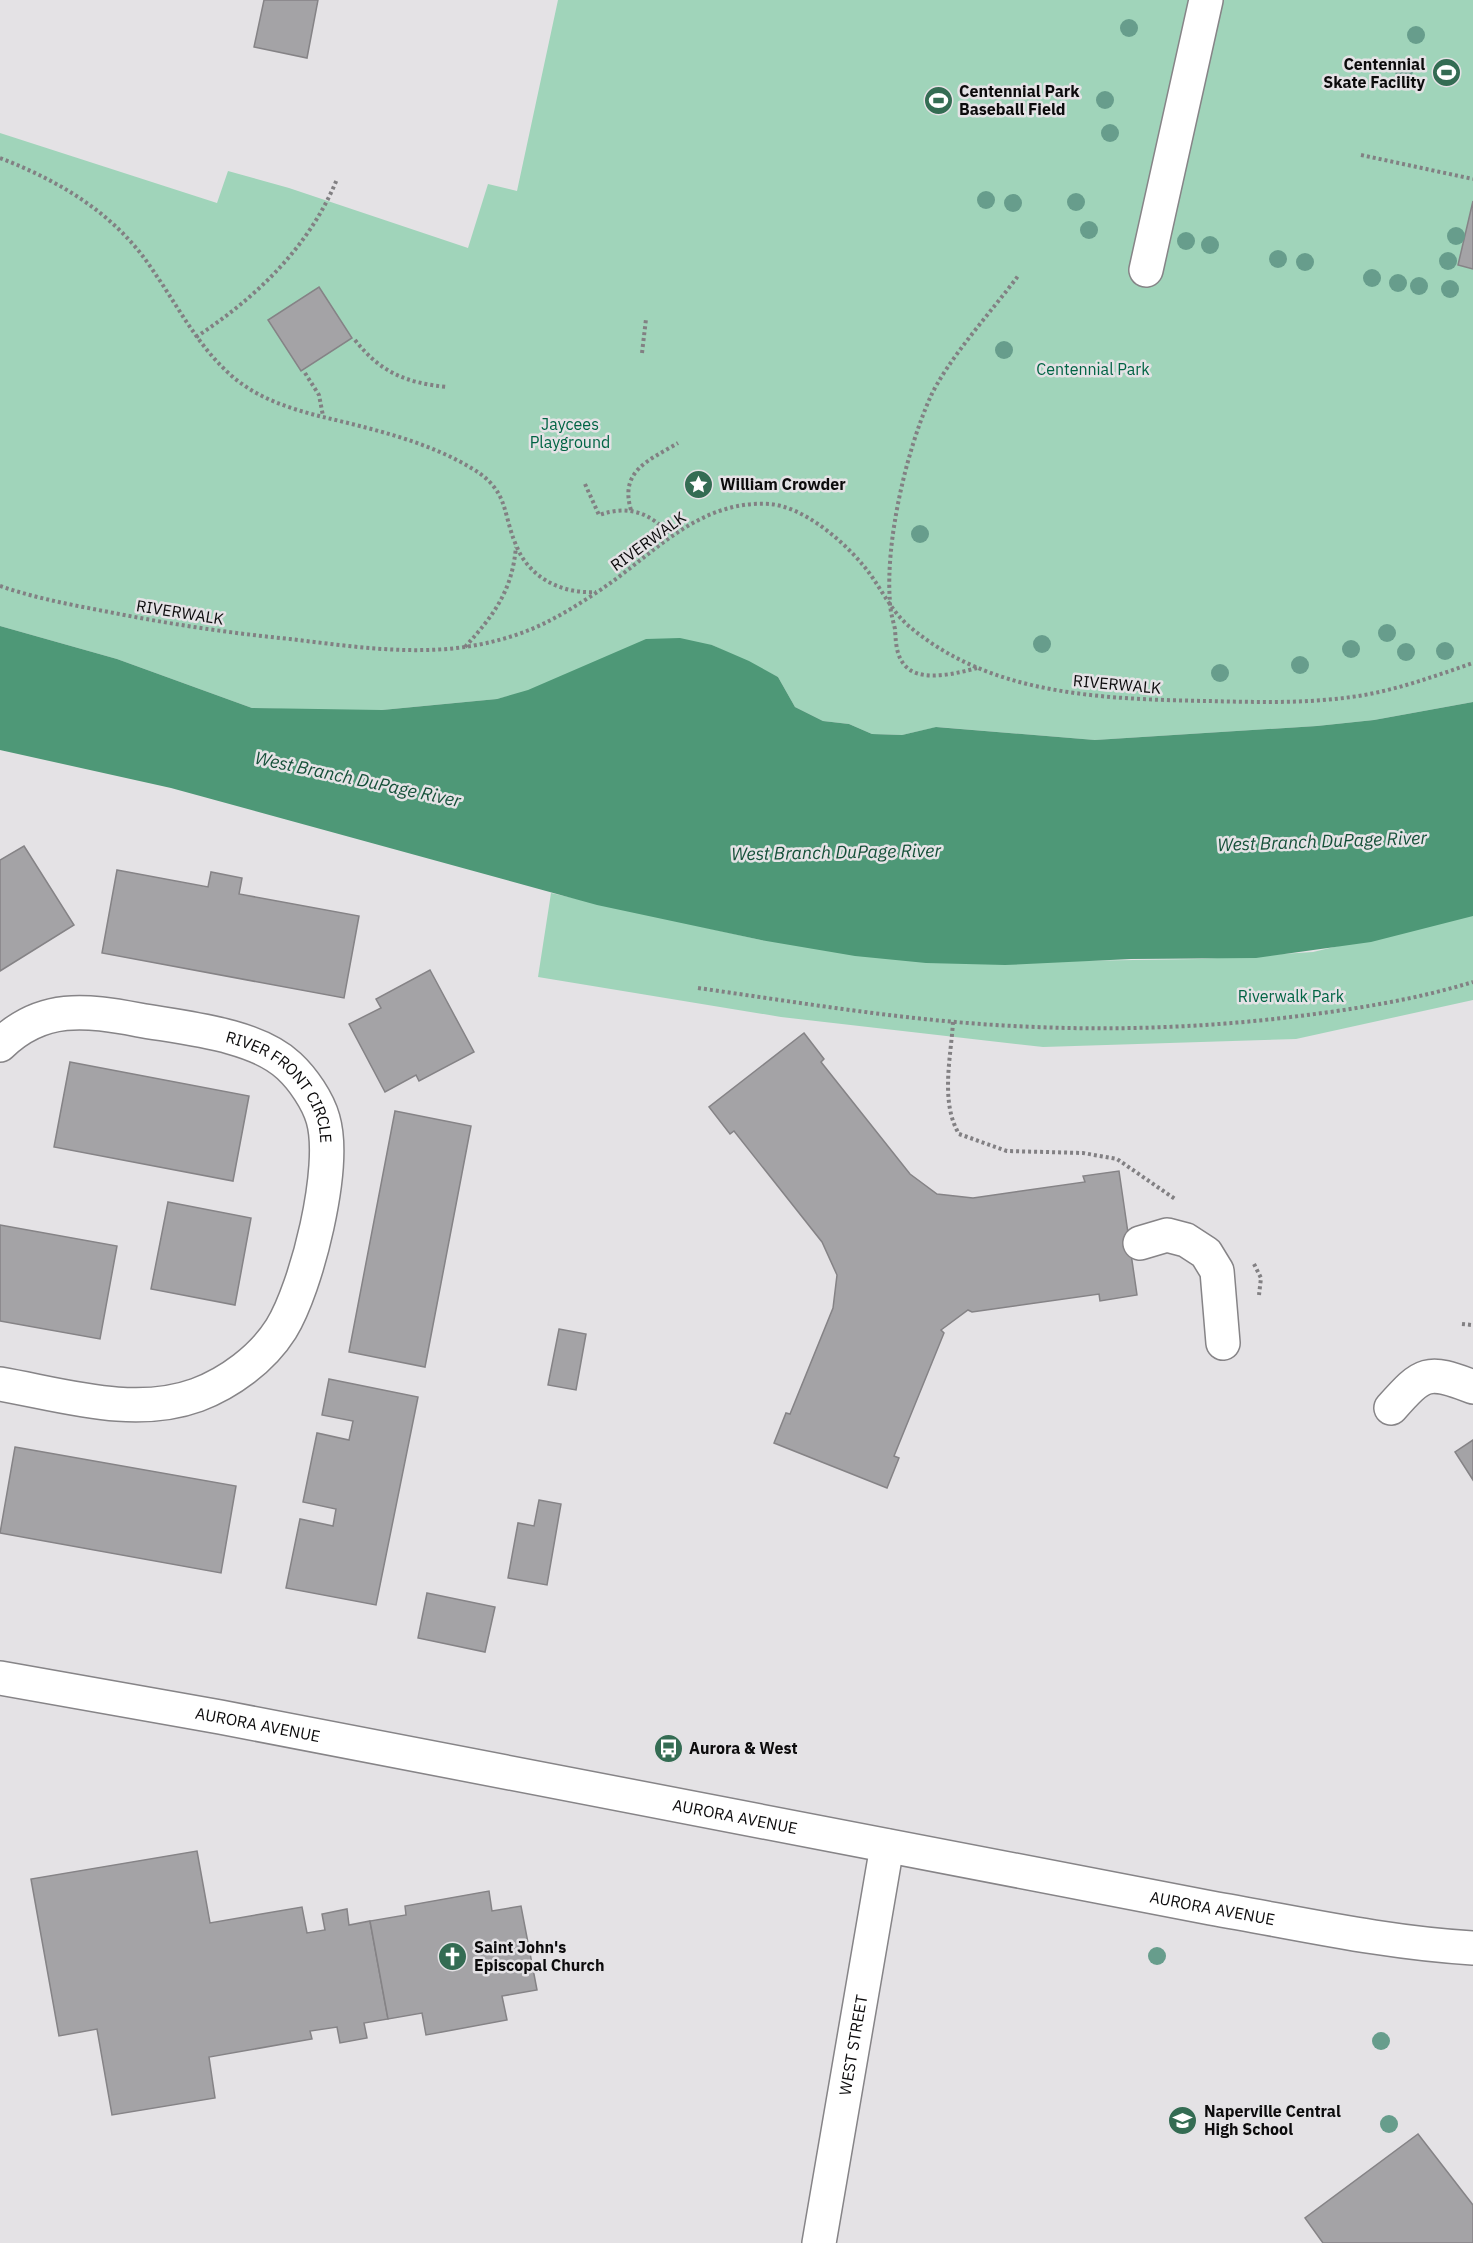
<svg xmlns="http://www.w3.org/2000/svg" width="1473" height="2243" viewBox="0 0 1473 2243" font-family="'IBM Plex Sans',sans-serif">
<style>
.green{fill:#a0d4ba}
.water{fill:#4e9877}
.building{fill:#a4a3a6;stroke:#858386;stroke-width:1.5}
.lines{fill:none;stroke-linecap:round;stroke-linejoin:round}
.minor-casing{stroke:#868487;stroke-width:36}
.major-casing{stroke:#868487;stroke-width:36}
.path{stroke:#828083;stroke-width:4;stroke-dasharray:3 3;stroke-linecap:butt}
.minor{stroke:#fff;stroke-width:33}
.major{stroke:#fff;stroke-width:33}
.tree{fill:#679d8c}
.labels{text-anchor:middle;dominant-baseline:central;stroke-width:5;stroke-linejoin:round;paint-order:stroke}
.poi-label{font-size:16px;font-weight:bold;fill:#0c0b0c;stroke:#e4e2e5;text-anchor:start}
.park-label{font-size:16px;fill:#006444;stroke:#e4e2e5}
.street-label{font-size:16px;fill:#0c0b0c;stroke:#e4e2e5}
.water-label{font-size:18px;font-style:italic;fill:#155039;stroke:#e4e2e5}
</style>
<rect width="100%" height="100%" fill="#e4e2e5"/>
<g class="green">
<polygon points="558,0 1473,0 1473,702 1374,720 1317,726 1095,740 937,727 902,735 872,734 849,724 823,721 795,707 778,677 712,645 497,699 382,710 309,710 252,708 117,659 0,626 0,133 217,203 228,171 289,188 468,248 488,184 517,191"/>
<polygon points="551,893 761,940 1067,961 1202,959 1313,952 1473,914 1473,1000 1296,1039 1043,1047 781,1017 538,977"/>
</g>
<polygon class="water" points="0,626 117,659 252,708 382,710 497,699 528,690 646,639 680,638 712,645 749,661 778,677 795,707 823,721 849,724 872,734 902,735 936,727 1095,740 1317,726 1374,720 1473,702 1473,916 1371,942 1256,958 1131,959 1005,965 926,963 855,956 761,940 597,905 171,788 0,750"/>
<g class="building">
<polygon points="264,0 318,0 307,58 254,47"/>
<polygon points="1473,201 1473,269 1458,265"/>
<polygon points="319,287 352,338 301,371 268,320"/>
<polygon points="24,846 74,925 0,971 0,860"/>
<polygon points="117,870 208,887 211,872 242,878 239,894 359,916 344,998 102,953"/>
<polygon points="430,970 474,1052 419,1081 416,1075 385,1092 349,1024 381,1008 376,999"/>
<polygon points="804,1033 824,1059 821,1062 910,1174 937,1194 973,1198 1085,1182 1083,1176 1119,1171 1137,1295 1100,1301 1099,1294 972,1312 968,1310 941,1330 944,1333 894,1456 899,1458 887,1488 774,1443 786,1413 790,1414 833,1308 837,1275 822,1242 734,1131 730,1134 709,1107"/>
<polygon points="70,1062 249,1096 233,1181 54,1147"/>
<polygon points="395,1111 471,1126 425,1367 349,1352"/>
<polygon points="168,1202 251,1218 235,1305 151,1289"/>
<polygon points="0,1225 117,1246 100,1339 0,1321"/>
<polygon points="559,1329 586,1334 576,1390 548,1385"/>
<polygon points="329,1379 418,1397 376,1605 286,1588 300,1519 333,1526 336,1509 303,1502 317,1433 349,1440 353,1421 322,1415"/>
<polygon points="1473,1440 1473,1480 1455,1452"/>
<polygon points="15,1447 236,1486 221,1573 0,1533"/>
<polygon points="539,1500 561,1504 547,1585 508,1578 518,1523 534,1526"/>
<polygon points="427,1593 495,1607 485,1652 418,1638"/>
<polygon points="197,1851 210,1923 302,1907 307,1933 325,1930 322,1914 347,1909 349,1925 370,1921 388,2019 364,2023 367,2038 340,2043 337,2027 310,2031 312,2039 209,2057 215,2098 112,2115 97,2029 59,2036 31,1879"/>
<polygon points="489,1891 492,1911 521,1906 537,1990 502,1996 507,2020 426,2035 422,2013 388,2019 370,1921 406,1915 405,1906"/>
<polygon points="1418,2134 1473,2205 1473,2243 1323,2243 1305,2218"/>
</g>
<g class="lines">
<defs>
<g id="minor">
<polyline points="1146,270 1206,0"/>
<path id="s1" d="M0,1045C42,1004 86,1010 139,1020C184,1028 255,1034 289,1066C303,1079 318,1101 323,1119C337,1167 307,1287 281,1329C262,1359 229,1383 197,1395C134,1418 63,1395 0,1384"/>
<polyline points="1140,1243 1167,1235 1186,1240 1206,1253 1217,1271 1223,1343"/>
<path d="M1391,1408C1423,1372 1427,1369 1473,1387"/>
<path id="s2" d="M819,2243L887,1846"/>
</g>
<g id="major">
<path id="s3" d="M0,1678L220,1717L1211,1908C1298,1923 1385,1943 1473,1948"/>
</g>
</defs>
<use href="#minor" class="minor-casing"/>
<use href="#major" class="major-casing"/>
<g class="path">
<polyline points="1361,155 1473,179"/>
<path d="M0,158C62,182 117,215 154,272C179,308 199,348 233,377C259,399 291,409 323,417C373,429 429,442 473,469C509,491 502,512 516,545C529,578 562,594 596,592"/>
<path d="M196,337C256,298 310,246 337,179"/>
<path d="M355,340C380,372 406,383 447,387"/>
<polyline points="642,353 646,319"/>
<polyline points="305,373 319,395 323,416"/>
<path d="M585,484L599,515C628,505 651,512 670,536"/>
<path d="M631,510C619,470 650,460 678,443"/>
<path d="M0,586C35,598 72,605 109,612C169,624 229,633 290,639C348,646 407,655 465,647C493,643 524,634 549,621C572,609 595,594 616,579C664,543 706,500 770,504C803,507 841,539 862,564C879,583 890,611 910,627C992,696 1105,699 1206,701C1256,702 1308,704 1358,696C1397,690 1435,676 1473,663"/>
<path d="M465,647C494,615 512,591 516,547"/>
<path d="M977,668C958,673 927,681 910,670C896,660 896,644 895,629C893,620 890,611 890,602C885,543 906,452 930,398C947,360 992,311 1018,276"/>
<path d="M698,988C803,1003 908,1021 1014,1026C1109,1031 1204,1028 1299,1016C1357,1009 1417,999 1473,982"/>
<path d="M953,1022C951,1057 940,1102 959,1134L1007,1151L1083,1153L1117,1159L1175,1199"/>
<polyline points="1254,1264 1261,1278 1259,1295"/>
<polyline points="1462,1324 1472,1325"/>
</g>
<use href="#minor" class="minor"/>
<use href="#major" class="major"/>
</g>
<g class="tree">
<circle cx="1129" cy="28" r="9"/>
<circle cx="1416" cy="35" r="9"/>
<circle cx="1404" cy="71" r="9"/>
<circle cx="1105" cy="100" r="9"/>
<circle cx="1110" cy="133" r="9"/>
<circle cx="986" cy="200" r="9"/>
<circle cx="1076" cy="202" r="9"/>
<circle cx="1013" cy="203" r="9"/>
<circle cx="1089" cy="230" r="9"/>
<circle cx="1456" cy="236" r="9"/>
<circle cx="1186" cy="241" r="9"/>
<circle cx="1210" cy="245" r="9"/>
<circle cx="1278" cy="259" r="9"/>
<circle cx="1448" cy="261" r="9"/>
<circle cx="1305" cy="262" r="9"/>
<circle cx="1372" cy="278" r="9"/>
<circle cx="1398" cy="283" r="9"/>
<circle cx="1419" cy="286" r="9"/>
<circle cx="1450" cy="289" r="9"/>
<circle cx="1004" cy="350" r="9"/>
<circle cx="920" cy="534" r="9"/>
<circle cx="1387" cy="633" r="9"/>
<circle cx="1042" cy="644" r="9"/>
<circle cx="1351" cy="649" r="9"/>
<circle cx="1445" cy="651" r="9"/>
<circle cx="1406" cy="652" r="9"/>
<circle cx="1300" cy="665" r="9"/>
<circle cx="1220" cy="673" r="9"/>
<circle cx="1157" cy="1956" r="9"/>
<circle cx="1381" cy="2041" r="9"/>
<circle cx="1389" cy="2124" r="9"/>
</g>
<defs>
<symbol id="stadium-disc" viewBox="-11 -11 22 22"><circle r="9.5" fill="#346c53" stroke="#e4e2e5"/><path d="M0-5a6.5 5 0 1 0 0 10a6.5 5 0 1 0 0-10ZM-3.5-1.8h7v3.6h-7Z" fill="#fff"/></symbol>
<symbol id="sight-disc" viewBox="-11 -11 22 22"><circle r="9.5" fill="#346c53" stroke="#e4e2e5"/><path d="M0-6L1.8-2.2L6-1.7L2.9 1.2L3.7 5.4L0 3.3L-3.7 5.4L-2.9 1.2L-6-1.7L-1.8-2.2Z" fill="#fff"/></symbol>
<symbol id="bus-disc" viewBox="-11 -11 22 22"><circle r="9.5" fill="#346c53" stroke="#e4e2e5"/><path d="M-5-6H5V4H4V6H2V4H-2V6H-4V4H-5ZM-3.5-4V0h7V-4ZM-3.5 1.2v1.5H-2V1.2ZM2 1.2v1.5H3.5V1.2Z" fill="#fff"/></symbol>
<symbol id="church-disc" viewBox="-11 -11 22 22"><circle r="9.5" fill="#346c53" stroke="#e4e2e5"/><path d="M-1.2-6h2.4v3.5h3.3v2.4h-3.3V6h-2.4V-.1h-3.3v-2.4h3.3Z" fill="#fff"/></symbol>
<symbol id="school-disc" viewBox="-11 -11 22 22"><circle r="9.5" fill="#346c53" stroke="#e4e2e5"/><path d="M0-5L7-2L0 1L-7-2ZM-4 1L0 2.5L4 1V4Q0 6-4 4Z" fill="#fff"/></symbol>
</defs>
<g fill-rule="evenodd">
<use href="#stadium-disc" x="1430" y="56" width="33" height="33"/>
<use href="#stadium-disc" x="922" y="84" width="33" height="33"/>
<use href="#sight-disc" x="682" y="468" width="33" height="33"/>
<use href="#bus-disc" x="652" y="1732" width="33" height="33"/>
<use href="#church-disc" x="436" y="1940" width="33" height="33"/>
<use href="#school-disc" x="1166" y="2104" width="33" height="33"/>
</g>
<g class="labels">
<g class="poi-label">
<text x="1425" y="64" text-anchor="end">Centennial<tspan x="1425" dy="18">Skate Facility</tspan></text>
<text x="959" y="91">Centennial Park<tspan x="959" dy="18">Baseball Field</tspan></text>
<text x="720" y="484">William Crowder</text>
<text x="689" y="1748">Aurora &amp; West</text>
<text x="474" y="1947">Saint John's<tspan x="474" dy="18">Episcopal Church</tspan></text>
<text x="1204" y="2111">Naperville Central<tspan x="1204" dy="18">High School</tspan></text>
</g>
<g class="park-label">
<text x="1093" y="369">Centennial Park</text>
<text x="570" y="424">Jaycees<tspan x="570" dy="18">Playground</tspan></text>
<text x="1291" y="996">Riverwalk Park</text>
</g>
<g class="street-label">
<text transform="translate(648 541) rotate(-36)">RIVERWALK</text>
<text transform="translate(180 612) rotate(9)">RIVERWALK</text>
<text transform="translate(1117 684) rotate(5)">RIVERWALK</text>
<text stroke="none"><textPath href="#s1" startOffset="316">RIVER FRONT CIRCLE</textPath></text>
<text stroke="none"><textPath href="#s3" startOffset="262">AURORA AVENUE</textPath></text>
<text stroke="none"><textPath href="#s3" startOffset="748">AURORA AVENUE</textPath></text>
<text stroke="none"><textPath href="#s3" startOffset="1234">AURORA AVENUE</textPath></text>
<text stroke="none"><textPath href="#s2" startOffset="201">WEST STREET</textPath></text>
</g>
<g class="water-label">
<text transform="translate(358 779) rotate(12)">West Branch DuPage River</text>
<text transform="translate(1322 841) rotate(-2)">West Branch DuPage River</text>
<text transform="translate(836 852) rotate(-1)">West Branch DuPage River</text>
</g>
</g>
</svg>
